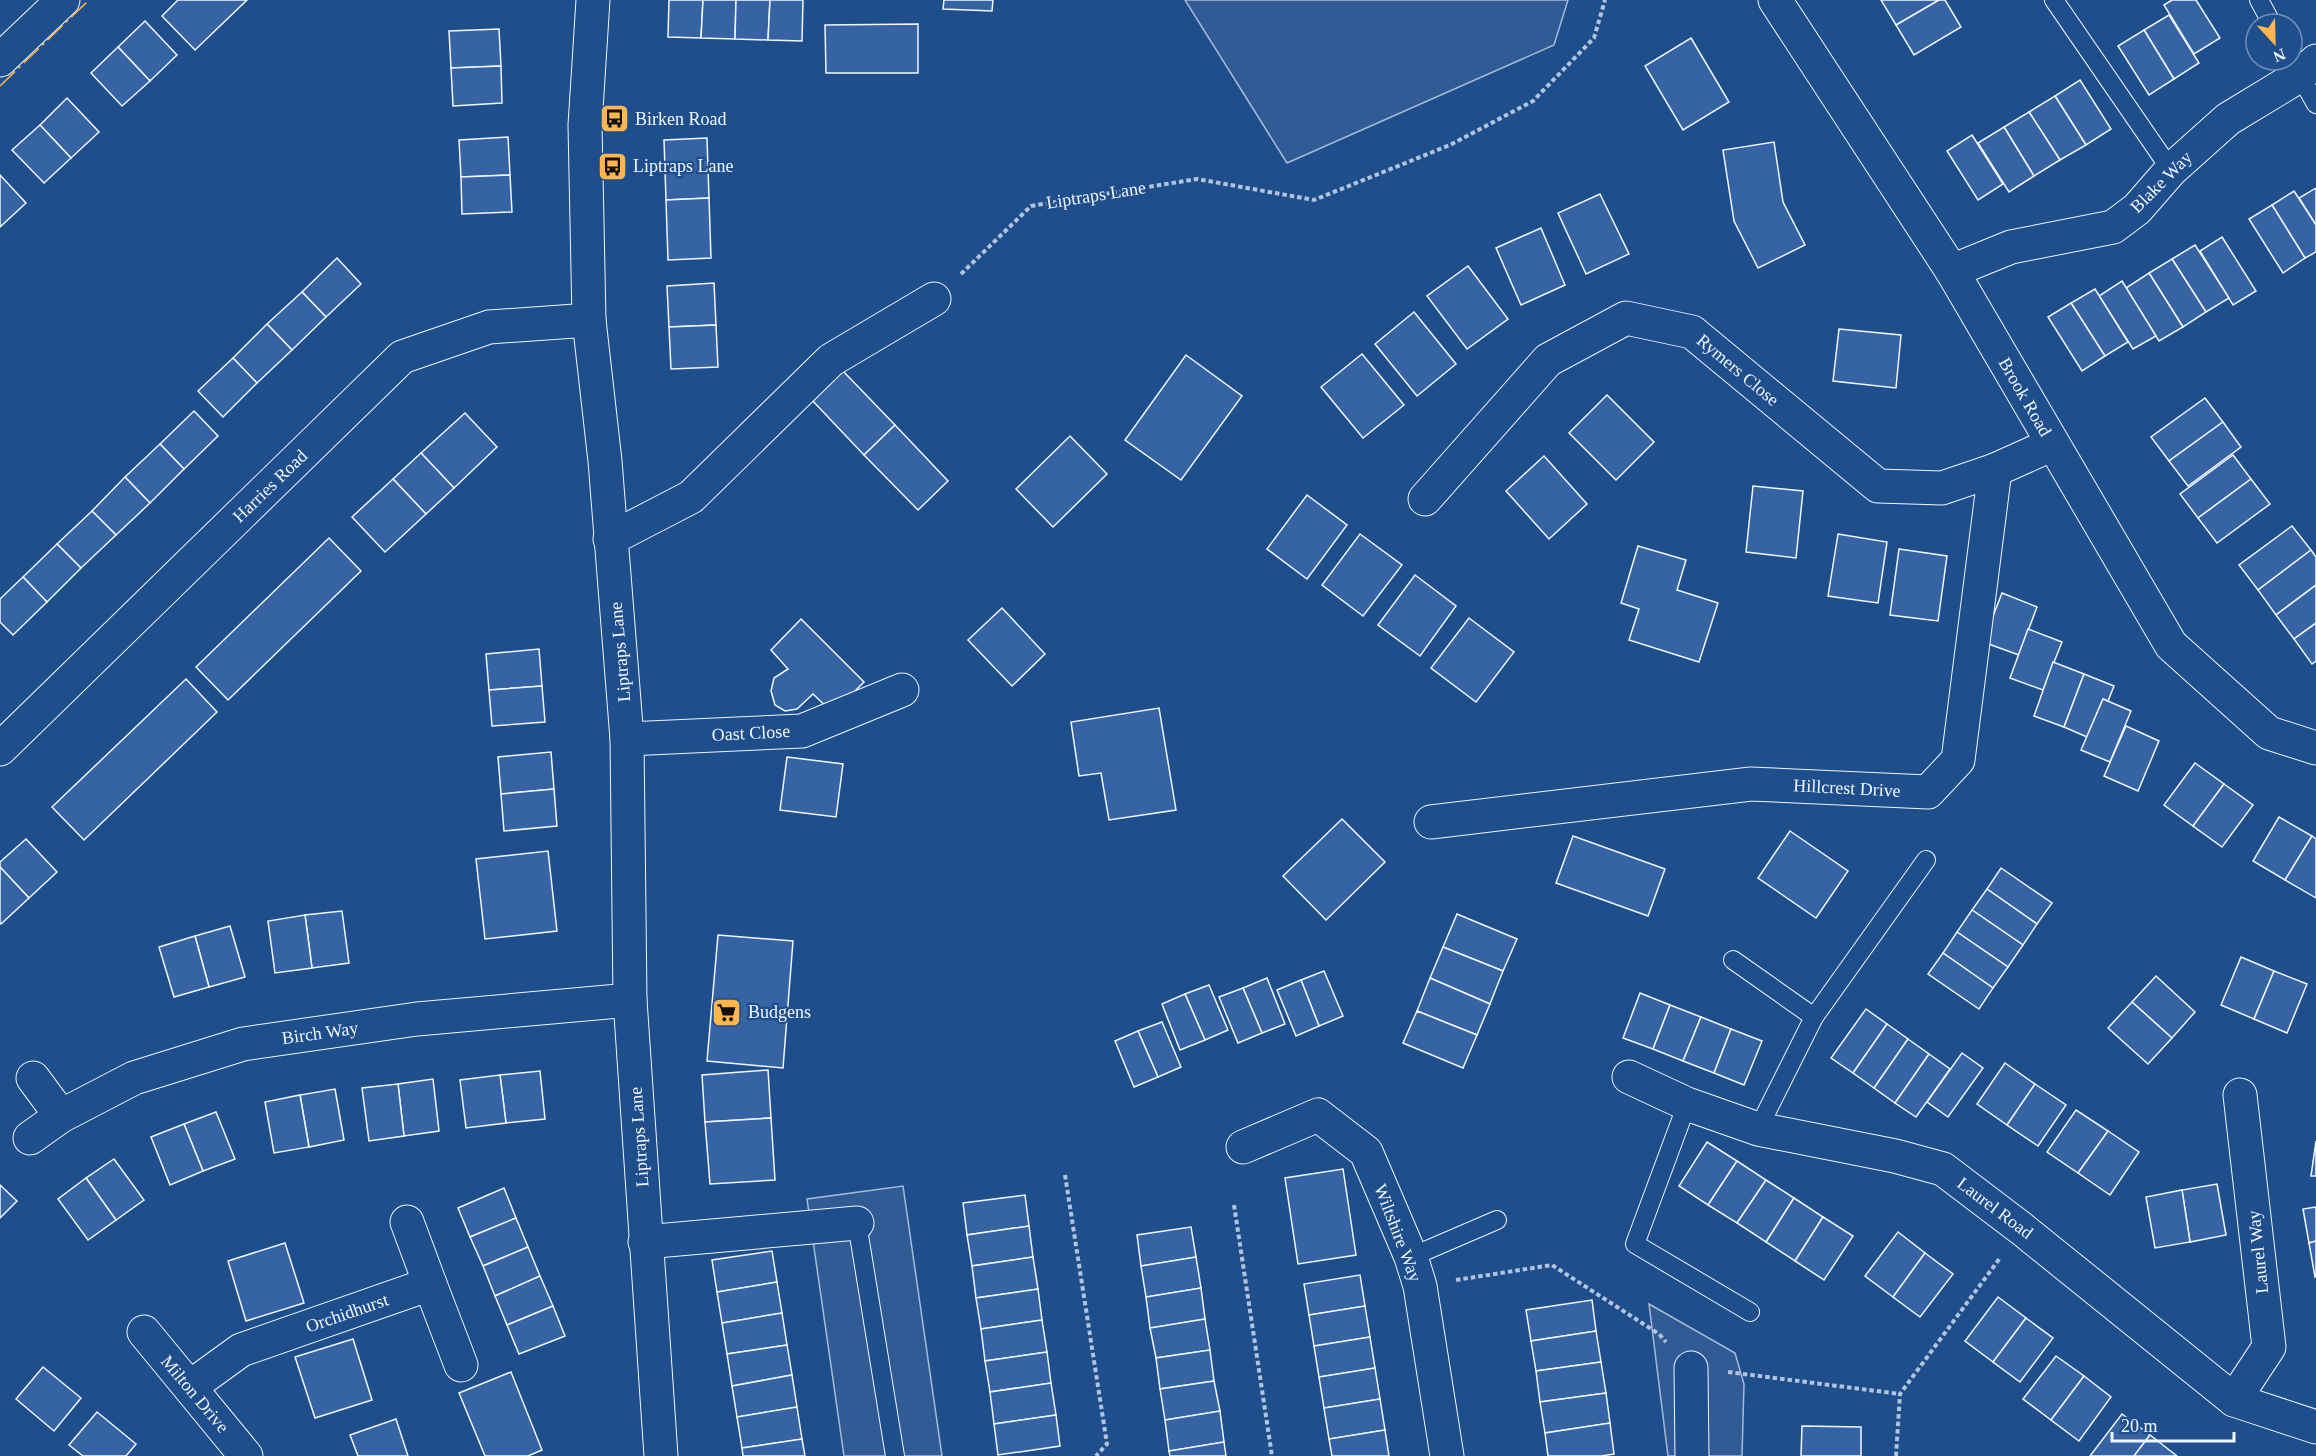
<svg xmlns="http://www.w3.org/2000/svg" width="2316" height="1456" viewBox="0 0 2316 1456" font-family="Georgia,serif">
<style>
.built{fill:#305b95;stroke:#a8bbd7;stroke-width:1.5}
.building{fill:#3563a3;stroke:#f2f6ff;stroke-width:1.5}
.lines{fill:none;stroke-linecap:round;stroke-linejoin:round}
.lane-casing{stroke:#f2f6ff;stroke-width:20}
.street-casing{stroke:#f2f6ff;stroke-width:35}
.secondary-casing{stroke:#f2f6ff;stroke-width:35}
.path{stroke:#b3c4dc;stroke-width:4;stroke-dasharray:4.5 3;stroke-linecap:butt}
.lane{stroke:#1f4e8c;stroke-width:18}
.street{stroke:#1f4e8c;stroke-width:33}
.secondary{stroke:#1f4e8c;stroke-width:33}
.power{stroke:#ffb74d;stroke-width:1.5;stroke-dasharray:21 4.5 3 4.5;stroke-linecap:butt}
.labels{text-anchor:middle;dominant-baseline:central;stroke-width:4.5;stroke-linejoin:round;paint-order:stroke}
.poi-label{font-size:18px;fill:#f2f6ff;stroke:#1f4e8c;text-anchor:start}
.street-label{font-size:18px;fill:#f2f6ff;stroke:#1f4e8c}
</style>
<rect width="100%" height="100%" fill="#1f4e8c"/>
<g class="built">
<polygon points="1185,0 1568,0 1554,45 1287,163"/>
<polygon points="903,1186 942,1456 844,1456 807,1199"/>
<polygon points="1649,1304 1735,1353 1744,1384 1742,1456 1668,1456"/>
</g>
<g class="building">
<polygon points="178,0 247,0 195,50 162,16"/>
<polygon points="669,0 703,0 701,38 668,37"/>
<polygon points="703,0 736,0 735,39 701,38"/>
<polygon points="736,0 770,0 768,40 735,39"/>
<polygon points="770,0 803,0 802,41 768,40"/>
<polygon points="944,0 993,0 992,11 943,9"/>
<polygon points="1881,0 1939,0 1896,25"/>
<polygon points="1939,0 1945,0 1961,27 1914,55 1896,25"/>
<polygon points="2172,0 2196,0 2220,38 2194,54 2164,5"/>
<polygon points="2169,15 2199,63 2174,79 2144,30"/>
<polygon points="145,21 177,55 150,81 118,47"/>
<polygon points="918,24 918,73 826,73 825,25"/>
<polygon points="499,29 501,66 451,68 449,31"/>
<polygon points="2144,30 2174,79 2149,95 2118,46"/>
<polygon points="1691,38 1729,102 1683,130 1645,66"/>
<polygon points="118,47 150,81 122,106 91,73"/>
<polygon points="501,66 502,103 453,106 451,68"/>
<polygon points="2080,80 2111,129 2086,145 2055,96"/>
<polygon points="2055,96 2086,145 2060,160 2029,112"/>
<polygon points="67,98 99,132 71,158 40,125"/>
<polygon points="2029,112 2060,160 2034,176 2004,127"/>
<polygon points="40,125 71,158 44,183 12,150"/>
<polygon points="2004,127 2034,176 2009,192 1978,143"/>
<polygon points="1972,135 2003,184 1978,200 1947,151"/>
<polygon points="508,137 510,175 461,177 459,140"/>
<polygon points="707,138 709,198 666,200 664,140"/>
<polygon points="1774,142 1783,202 1805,245 1758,268 1734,221 1723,150"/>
<polygon points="0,175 26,203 0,227"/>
<polygon points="510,175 512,212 462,214 461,177"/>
<polygon points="2316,188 2316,225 2299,198"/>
<polygon points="2294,191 2316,225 2316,252 2305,258 2272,205"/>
<polygon points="1600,194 1629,254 1586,274 1558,213"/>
<polygon points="709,198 711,258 668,260 666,200"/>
<polygon points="2272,205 2305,258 2283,273 2249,219"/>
<polygon points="1541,228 1565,285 1521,305 1496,248"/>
<polygon points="2222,237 2256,291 2233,305 2200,251"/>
<polygon points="2195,245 2229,298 2206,312 2172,259"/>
<polygon points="337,258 361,284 326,317 302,292"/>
<polygon points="2172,259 2206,312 2183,327 2149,273"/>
<polygon points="1468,266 1508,319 1467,349 1427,296"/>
<polygon points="2149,273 2183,327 2159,341 2126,288"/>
<polygon points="2122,281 2156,336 2133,349 2099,296"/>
<polygon points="714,283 716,325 669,327 667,286"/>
<polygon points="2095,289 2128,342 2105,356 2071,303"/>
<polygon points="302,292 326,317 292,350 267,324"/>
<polygon points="2071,303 2105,356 2082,371 2048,317"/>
<polygon points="1414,312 1456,364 1417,396 1375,344"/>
<polygon points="267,324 292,350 257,383 233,358"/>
<polygon points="716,325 718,367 671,369 669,327"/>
<polygon points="1839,329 1901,335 1896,388 1833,381"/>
<polygon points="1362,354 1404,405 1363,438 1321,387"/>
<polygon points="1186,355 1242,396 1181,480 1125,440"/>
<polygon points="233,358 257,383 223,417 198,391"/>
<polygon points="842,370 895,425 864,455 811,399"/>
<polygon points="1607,395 1654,442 1616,480 1569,433"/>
<polygon points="2205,398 2223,422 2169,461 2151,437"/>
<polygon points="194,411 218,436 184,469 160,444"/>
<polygon points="465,413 497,447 454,488 421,453"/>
<polygon points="2223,422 2241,447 2188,486 2169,461"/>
<polygon points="895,425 948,481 918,510 864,455"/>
<polygon points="1070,436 1107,474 1053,527 1016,489"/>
<polygon points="160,444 184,469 150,503 125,477"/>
<polygon points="421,453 454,488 426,514 393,479"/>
<polygon points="2233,455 2251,479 2198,518 2180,494"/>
<polygon points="1544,456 1587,504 1549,539 1506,491"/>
<polygon points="125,477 150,503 116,535 92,511"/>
<polygon points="393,479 426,514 385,552 352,517"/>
<polygon points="2251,479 2270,504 2217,543 2198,518"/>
<polygon points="1753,486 1803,491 1796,558 1746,552"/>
<polygon points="1307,495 1347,525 1307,579 1267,549"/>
<polygon points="92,511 116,535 81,568 57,544"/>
<polygon points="2292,526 2311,550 2258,590 2239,565"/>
<polygon points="1360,534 1402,565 1363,616 1322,585"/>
<polygon points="1838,534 1887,542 1878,603 1828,596"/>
<polygon points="329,538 361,571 228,700 196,667"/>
<polygon points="57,544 81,568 47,602 23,577"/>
<polygon points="1638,546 1686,560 1677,590 1718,603 1699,662 1629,640 1639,609 1621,603"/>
<polygon points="1899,549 1947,556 1938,621 1890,615"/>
<polygon points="2311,550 2316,557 2316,585 2276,615 2258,590"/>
<polygon points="1415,575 1456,606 1420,656 1378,625"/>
<polygon points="23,577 47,602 13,635 0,622 0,599"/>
<polygon points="2316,585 2316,623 2294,639 2276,615"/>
<polygon points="2002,593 2037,607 2019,655 1983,642"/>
<polygon points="1002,608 1045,654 1012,686 968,640"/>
<polygon points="1469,618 1514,652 1476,702 1431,668"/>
<polygon points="801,619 864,682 833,713 813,694 797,709 785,711 775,705 771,691 774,678 788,669 771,650"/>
<polygon points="2316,623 2316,661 2312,664 2294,639"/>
<polygon points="2028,629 2062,642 2043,690 2010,678"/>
<polygon points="539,649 542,686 489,690 486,654"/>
<polygon points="2053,662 2084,674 2064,727 2034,716"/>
<polygon points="2084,674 2114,686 2108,701 2103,699 2087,737 2064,727"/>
<polygon points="186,679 217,712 84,840 52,807"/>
<polygon points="542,686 545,722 492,726 489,690"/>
<polygon points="2103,699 2131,711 2110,762 2081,750"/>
<polygon points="1159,708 1176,810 1109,820 1101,773 1079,776 1071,722"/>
<polygon points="2126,726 2159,741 2138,791 2104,776"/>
<polygon points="551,752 554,789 501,794 498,757"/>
<polygon points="787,757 843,764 836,817 780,810"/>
<polygon points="2195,763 2224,784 2193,826 2164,805"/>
<polygon points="2224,784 2253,805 2222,847 2193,826"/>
<polygon points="554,789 557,826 504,831 501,794"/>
<polygon points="2279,817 2312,836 2285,880 2253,861"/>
<polygon points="1342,819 1385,862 1326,920 1283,876"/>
<polygon points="1790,831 1848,871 1816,918 1758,878"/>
<polygon points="1573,836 1665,869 1648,916 1556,883"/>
<polygon points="2312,836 2316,839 2316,898 2285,880"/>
<polygon points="26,839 57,872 29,898 0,867 0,862"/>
<polygon points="548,851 557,931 485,939 476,859"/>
<polygon points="0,867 29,898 1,924 0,923"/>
<polygon points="2001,868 2052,903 2037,924 1987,889"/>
<polygon points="1987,889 2037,924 2023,945 1972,910"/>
<polygon points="1972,910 2023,945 2008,967 1957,932"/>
<polygon points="342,911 349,963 312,968 305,915"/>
<polygon points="1457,914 1517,939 1503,971 1443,947"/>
<polygon points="305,915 312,968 275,973 268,921"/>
<polygon points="230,926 245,977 209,987 195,936"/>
<polygon points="1957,932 2008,967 1993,988 1943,953"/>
<polygon points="718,935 793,941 783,1068 707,1061"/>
<polygon points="195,936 209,987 174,997 159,947"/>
<polygon points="1443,947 1503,971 1490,1004 1430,978"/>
<polygon points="1943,953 1993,988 1979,1009 1928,974"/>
<polygon points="2241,957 2274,971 2254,1019 2221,1005"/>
<polygon points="1324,971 1343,1016 1319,1026 1301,980"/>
<polygon points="2274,971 2307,984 2287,1033 2254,1019"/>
<polygon points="2156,976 2195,1012 2172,1038 2132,1002"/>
<polygon points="1267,978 1285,1024 1262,1033 1243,988"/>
<polygon points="1430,978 1490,1004 1477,1035 1417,1011"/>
<polygon points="1301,980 1319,1026 1296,1036 1277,990"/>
<polygon points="1209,985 1228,1030 1205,1040 1185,994"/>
<polygon points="1243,988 1262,1033 1238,1043 1219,997"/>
<polygon points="1640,993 1670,1005 1653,1049 1623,1038"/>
<polygon points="1185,994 1205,1040 1180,1050 1162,1004"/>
<polygon points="2132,1002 2172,1038 2148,1064 2108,1028"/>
<polygon points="1670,1005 1701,1017 1683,1061 1653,1049"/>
<polygon points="1866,1009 1887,1024 1853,1073 1831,1058"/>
<polygon points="1417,1011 1477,1035 1463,1068 1403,1043"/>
<polygon points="1701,1017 1731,1029 1714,1073 1683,1061"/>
<polygon points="1162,1022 1181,1067 1158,1077 1138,1031"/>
<polygon points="1887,1024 1908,1039 1874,1088 1853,1073"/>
<polygon points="1731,1029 1762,1041 1744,1085 1714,1073"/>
<polygon points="1138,1031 1158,1077 1134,1087 1115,1041"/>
<polygon points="1908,1039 1929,1054 1895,1103 1874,1088"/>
<polygon points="1962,1053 1983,1068 1948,1117 1927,1102"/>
<polygon points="1929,1054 1950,1069 1916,1117 1895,1103"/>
<polygon points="2005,1063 2035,1084 2007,1125 1977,1104"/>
<polygon points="768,1070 771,1118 705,1122 702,1075"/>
<polygon points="540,1071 545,1119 506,1123 500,1075"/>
<polygon points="500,1075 506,1123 466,1128 460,1080"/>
<polygon points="433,1079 439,1131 404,1136 398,1084"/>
<polygon points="398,1084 404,1136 369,1141 362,1088"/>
<polygon points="2035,1084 2066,1105 2038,1146 2007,1125"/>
<polygon points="335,1089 344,1140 309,1147 300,1095"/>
<polygon points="300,1095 309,1147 274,1153 265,1102"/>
<polygon points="2076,1110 2108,1131 2078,1173 2047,1152"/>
<polygon points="216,1112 235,1159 203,1171 184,1124"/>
<polygon points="771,1118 775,1180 710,1184 705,1122"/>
<polygon points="184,1124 203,1171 170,1185 151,1137"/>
<polygon points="2108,1131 2139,1152 2110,1195 2078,1173"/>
<polygon points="2316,1141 2316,1176 2311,1176"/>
<polygon points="1707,1142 1737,1161 1708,1205 1679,1186"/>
<polygon points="114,1159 144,1200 116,1220 86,1178"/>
<polygon points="1737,1161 1766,1180 1737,1223 1708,1205"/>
<polygon points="1343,1169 1356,1255 1298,1264 1285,1178"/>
<polygon points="86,1178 116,1220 88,1240 58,1199"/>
<polygon points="1766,1180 1794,1198 1766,1242 1737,1223"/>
<polygon points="2217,1184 2226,1235 2190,1242 2182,1190"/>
<polygon points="0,1185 17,1201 0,1218"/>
<polygon points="504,1188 516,1218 470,1237 458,1208"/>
<polygon points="2182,1190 2190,1242 2155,1248 2146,1197"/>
<polygon points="1025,1195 1029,1226 967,1235 963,1203"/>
<polygon points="1794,1198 1823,1217 1795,1261 1766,1242"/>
<polygon points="2316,1207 2316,1241 2309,1243 2303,1209"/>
<polygon points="1823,1217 1853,1236 1824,1280 1795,1261"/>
<polygon points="516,1218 528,1247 483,1266 470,1237"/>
<polygon points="1029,1226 1033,1257 972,1266 967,1235"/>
<polygon points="1191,1227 1196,1257 1141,1266 1137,1235"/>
<polygon points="1898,1232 1925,1253 1893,1297 1865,1276"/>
<polygon points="2316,1241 2316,1276 2315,1277 2309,1243"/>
<polygon points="285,1243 304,1303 246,1321 228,1261"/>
<polygon points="528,1247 540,1276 495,1296 483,1266"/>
<polygon points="772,1251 777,1282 717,1292 712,1260"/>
<polygon points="1925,1253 1953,1274 1920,1317 1893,1297"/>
<polygon points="1033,1257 1038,1289 976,1298 972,1266"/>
<polygon points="1196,1257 1201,1288 1146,1297 1141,1266"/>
<polygon points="1360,1275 1365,1306 1309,1315 1304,1284"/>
<polygon points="540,1276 553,1306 507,1325 495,1296"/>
<polygon points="777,1282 782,1313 722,1323 717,1292"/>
<polygon points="1201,1288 1205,1319 1150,1328 1146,1297"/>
<polygon points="1038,1289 1042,1320 981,1329 976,1298"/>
<polygon points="1998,1297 2026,1318 1993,1362 1965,1341"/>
<polygon points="1592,1300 1596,1331 1531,1341 1526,1310"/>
<polygon points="553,1306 565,1336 519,1354 507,1325"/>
<polygon points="1365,1306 1370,1337 1314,1346 1309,1315"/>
<polygon points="782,1313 787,1345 727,1354 722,1323"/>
<polygon points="2026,1318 2053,1338 2020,1382 1993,1362"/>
<polygon points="1205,1319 1210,1350 1156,1358 1150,1328"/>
<polygon points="1042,1320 1047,1352 985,1361 981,1329"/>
<polygon points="1596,1331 1601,1362 1536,1371 1531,1341"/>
<polygon points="1370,1337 1375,1368 1319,1377 1314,1346"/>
<polygon points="353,1339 372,1400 315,1418 295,1357"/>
<polygon points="787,1345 792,1375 732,1386 727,1354"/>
<polygon points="1210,1350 1214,1381 1160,1389 1156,1358"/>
<polygon points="1047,1352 1051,1383 990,1392 985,1361"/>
<polygon points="2056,1356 2084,1376 2051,1420 2023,1399"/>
<polygon points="1601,1362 1606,1393 1540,1402 1536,1371"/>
<polygon points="43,1367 81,1398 54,1431 16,1399"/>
<polygon points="1375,1368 1380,1399 1324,1408 1319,1377"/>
<polygon points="511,1372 542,1450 528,1456 485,1456 459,1393"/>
<polygon points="792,1375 797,1407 737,1417 732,1386"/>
<polygon points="2084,1376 2111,1397 2079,1441 2051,1420"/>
<polygon points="1214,1381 1220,1411 1165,1420 1160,1389"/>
<polygon points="1051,1383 1056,1415 994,1424 990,1392"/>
<polygon points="1606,1393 1610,1423 1545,1433 1540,1402"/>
<polygon points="1380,1399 1385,1430 1329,1439 1324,1408"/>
<polygon points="797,1407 802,1439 742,1448 737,1417"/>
<polygon points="1220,1411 1224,1442 1169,1451 1165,1420"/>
<polygon points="97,1412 136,1444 126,1456 83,1456 69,1445"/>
<polygon points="2122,1414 2150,1435 2134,1456 2090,1456"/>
<polygon points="1056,1415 1060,1446 998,1455 994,1424"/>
<polygon points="396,1419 408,1456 358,1456 350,1435"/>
<polygon points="1610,1423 1614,1454 1601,1456 1548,1456 1545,1433"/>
<polygon points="1802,1426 1861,1427 1861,1456 1801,1456"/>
<polygon points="1385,1430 1389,1456 1332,1456 1329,1439"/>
<polygon points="2150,1435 2177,1456 2134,1456"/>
<polygon points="802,1439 805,1456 743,1456 742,1448"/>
<polygon points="1224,1442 1226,1456 1170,1456 1169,1451"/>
</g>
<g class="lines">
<defs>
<g id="lane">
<polyline points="2054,0 2171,170"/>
<polyline points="2259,0 2272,24"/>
<polyline points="2291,60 2316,104"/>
<polyline points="1733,960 1814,1017"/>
<polyline points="1687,1104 1635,1244 1750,1312"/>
<polyline points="1758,1129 1814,1017 1926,860"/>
<polyline points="857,1223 895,1456"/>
<polyline points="1411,1257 1497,1220"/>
</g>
<g id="street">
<polyline points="1775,0 1952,271 2171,645 2269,733 2316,748"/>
<polyline points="0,60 63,0"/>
<polyline points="1952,271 2011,247 2113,227 2137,209 2171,170 2228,119 2299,76 2316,61"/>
<polyline points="1425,499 1548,360 1626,318 1692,332 1878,486 1942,488 1995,470 2053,444"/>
<polyline points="610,539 691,497 831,360 934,299"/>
<polyline points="627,739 802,731 902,690"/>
<polyline points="0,749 402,357 489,327 589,320"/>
<polyline points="1431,822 1751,784 1928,792 1958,760 1995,470"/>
<polyline points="1629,1077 1687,1104 1758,1129 1895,1156 1943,1169 2022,1229 2234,1400 2316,1427"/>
<polyline points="33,1078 61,1116"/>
<polyline points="30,1138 61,1116 134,1078 243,1044 417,1019 630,1000"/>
<polyline points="1243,1147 1318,1115 1366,1152 1411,1257 1420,1286 1447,1456"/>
<polyline points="407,1222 430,1284"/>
<polyline points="645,1242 857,1223"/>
<polyline points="144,1332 246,1456"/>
<polyline points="1691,1368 1692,1456"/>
<polyline points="190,1387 241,1350 430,1284 461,1365"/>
<polyline points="2234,1400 2269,1347 2240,1095"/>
</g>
<polyline id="secondary" points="593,0 585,125 589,320 605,461 627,739 630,1000 661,1456"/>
</defs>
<use href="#lane" class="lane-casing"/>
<use href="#street" class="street-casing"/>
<use href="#secondary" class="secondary-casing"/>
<g class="path">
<polyline points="961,274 1031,206 1197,179 1314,200 1450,145 1533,101 1594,38 1605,0"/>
<polyline points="1065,1175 1107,1444 1096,1456"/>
<polyline points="1234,1205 1272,1456"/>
<polyline points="1456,1280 1552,1265 1659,1334 1666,1342"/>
<polyline points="1728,1372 1900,1394"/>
<polyline points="1896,1456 1900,1394 2000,1258"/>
</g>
<use href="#lane" class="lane"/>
<use href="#street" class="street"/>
<use href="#secondary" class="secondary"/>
<polyline class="power" points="0,86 89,0"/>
</g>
<defs>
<symbol id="bus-square" viewBox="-11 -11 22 22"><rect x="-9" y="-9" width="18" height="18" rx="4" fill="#ffb74d" stroke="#1f4e8c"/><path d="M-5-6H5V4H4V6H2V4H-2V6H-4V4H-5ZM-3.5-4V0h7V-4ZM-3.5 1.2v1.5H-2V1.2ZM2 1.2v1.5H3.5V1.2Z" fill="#111"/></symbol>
<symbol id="supermarket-square" viewBox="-11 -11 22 22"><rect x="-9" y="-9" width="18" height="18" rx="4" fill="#ffb74d" stroke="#1f4e8c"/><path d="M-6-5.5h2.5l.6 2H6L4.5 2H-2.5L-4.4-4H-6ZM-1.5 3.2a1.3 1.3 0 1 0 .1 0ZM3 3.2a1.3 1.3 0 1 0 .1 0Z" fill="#111"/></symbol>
</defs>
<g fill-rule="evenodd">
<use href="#bus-square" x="598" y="102" width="33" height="33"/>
<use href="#bus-square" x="596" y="150" width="33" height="33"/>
<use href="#supermarket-square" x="710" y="996" width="33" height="33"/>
</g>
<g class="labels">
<g class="poi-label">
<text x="635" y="119">Birken Road</text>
<text x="633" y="166">Liptraps Lane</text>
<text x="748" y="1012">Budgens</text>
</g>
<g class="street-label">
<text transform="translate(2161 182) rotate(-45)">Blake Way</text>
<text transform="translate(1096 195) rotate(-9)">Liptraps Lane</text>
<text transform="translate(1738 370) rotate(40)">Rymers Close</text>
<text transform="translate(2025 397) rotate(60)">Brook Road</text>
<text transform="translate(270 486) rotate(-44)">Harries Road</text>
<text transform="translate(620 652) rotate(-95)">Liptraps Lane</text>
<text transform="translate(751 733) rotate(-3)">Oast Close</text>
<text transform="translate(1847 788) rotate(3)">Hillcrest Drive</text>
<text transform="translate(320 1033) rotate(-8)">Birch Way</text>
<text transform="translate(639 1137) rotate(-94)">Liptraps Lane</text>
<text transform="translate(1995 1208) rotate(37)">Laurel Road</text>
<text transform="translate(1398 1233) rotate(69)">Wiltshire Way</text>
<text transform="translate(2258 1252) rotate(-96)">Laurel Way</text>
<text transform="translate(347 1313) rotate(-19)">Orchidhurst</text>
<text transform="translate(195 1394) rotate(50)">Milton Drive</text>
</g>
</g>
<g transform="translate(2274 42) rotate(158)"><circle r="28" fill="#1f4e8c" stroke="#7391ba" stroke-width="1.5"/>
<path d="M0-4.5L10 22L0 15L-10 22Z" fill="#ffb74d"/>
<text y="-9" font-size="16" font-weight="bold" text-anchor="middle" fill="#f2f6ff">N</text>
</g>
<path d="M2112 1432v9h122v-9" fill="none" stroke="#f2f6ff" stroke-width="3"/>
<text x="2121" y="1432" font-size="18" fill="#f2f6ff" stroke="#1f4e8c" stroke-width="4.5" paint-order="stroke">20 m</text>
</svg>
